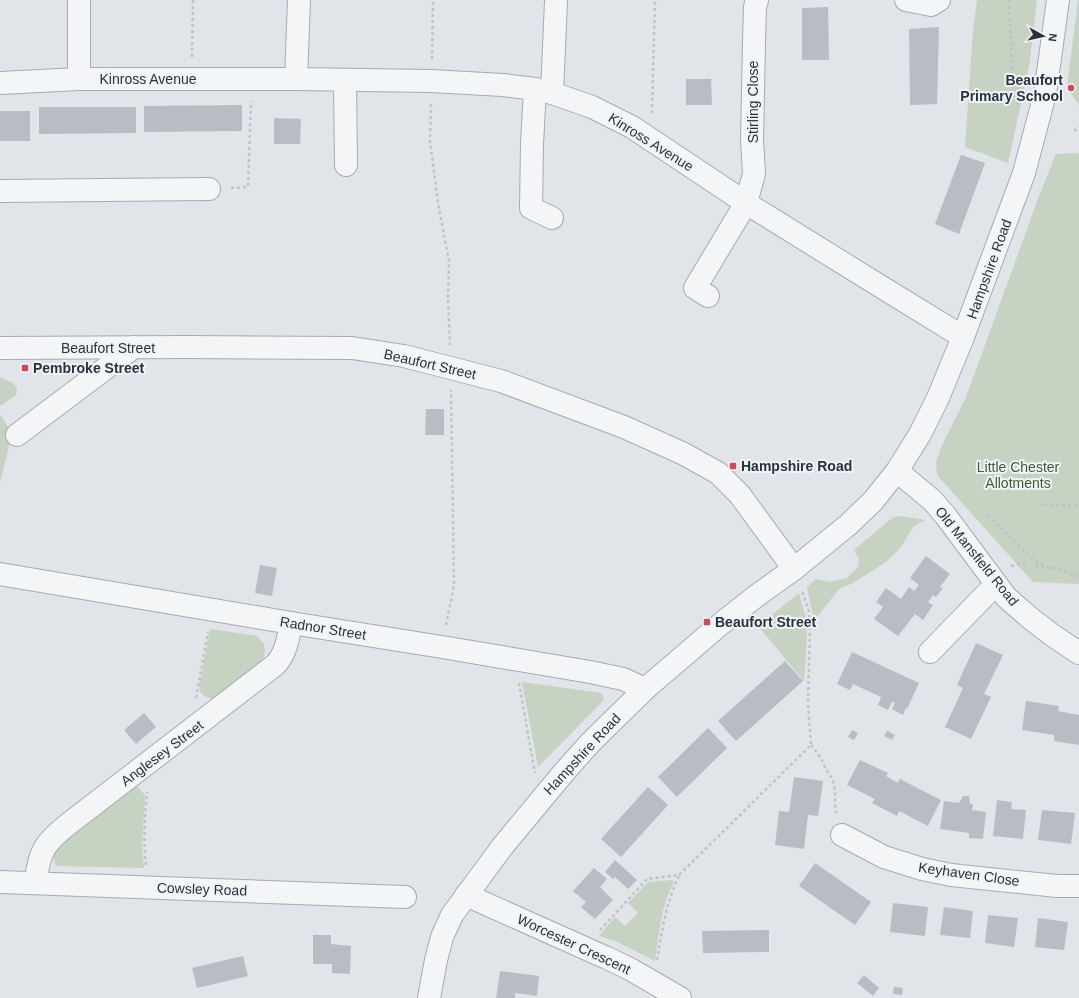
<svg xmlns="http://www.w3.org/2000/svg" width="1079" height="998" viewBox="0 0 1079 998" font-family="Helvetica,sans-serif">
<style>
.green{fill:#c6d2c2}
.building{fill:#b8bdc5}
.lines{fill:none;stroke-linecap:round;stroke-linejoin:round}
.minor-casing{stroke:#a6abb3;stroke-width:24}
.path{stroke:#bfc2c7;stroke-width:2.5;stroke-dasharray:3 3;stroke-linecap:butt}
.minor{stroke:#f3f5f7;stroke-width:22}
.poi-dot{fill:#c74c5f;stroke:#f0f3f6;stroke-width:1.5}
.labels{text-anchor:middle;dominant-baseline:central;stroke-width:4;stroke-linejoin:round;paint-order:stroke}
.street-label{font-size:14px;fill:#2a323f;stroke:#f0f3f6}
.poi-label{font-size:14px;font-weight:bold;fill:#2a323f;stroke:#f0f3f6;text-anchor:start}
.park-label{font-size:14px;fill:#3f5a38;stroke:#f0f3f6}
</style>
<rect width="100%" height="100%" fill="#e1e4e9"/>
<g class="green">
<polygon points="977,0 1037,0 1029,67 1008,163 965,147 973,31"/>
<polygon points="1078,0 1079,0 1079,105 1067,88"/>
<polygon points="1079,153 1079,584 1033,582 937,475 936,462 942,445 966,397 1039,196 1056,154"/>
<polygon points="0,377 13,383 17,388 16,395 0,406"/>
<polygon points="0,414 12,434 0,483"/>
<polygon points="901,516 925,520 914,526 901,547 886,562 853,583 839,589 814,621 807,587 816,579 830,582 847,578 858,567 859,559 854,550 892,518"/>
<polygon points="799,593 806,618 807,638 804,681 758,626"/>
<path d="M210,629L257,636L264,644L265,650L264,657L261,661L214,699C207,698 202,696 199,689Z"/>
<polygon points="522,682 601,693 603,696 604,699 601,703 538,767"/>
<path d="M137,786L145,795L142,846L144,868L56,866C52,858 54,853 58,846Z"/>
<path d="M673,880L674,882C661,905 659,935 655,961L615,941L599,936L615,917L625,926L638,913L628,903L648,882Z"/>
</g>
<g class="building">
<polygon points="828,7 829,60 802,60 802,8"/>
<polygon points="939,27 937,104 910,105 909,29"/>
<polygon points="686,79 711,79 712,105 686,105"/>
<polygon points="242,105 242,131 144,132 144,106"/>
<polygon points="39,107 136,107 136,133 39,134"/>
<rect x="0" y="111" width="30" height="30"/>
<polygon points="274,118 301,119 300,144 274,144"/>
<polygon points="961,155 985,163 959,234 935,224"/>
<polygon points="426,409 444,409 444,435 425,435"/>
<polygon points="926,556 950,574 940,587 943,588 936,597 933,595 928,602 933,605 923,620 915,614 898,636 874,619 883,607 876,602 886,588 901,599 909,587 914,591 919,585 910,578"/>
<polygon points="260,565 277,568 272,596 255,593"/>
<polygon points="976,643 1003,655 984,694 991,697 971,739 945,727 963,688 957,685"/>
<polygon points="852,652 919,683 907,709 906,708 903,715 892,709 895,703 892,702 888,710 878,705 881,697 853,684 850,690 837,684"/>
<polygon points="785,661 803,681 736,741 718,721"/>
<polygon points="1026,701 1059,706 1058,711 1079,715 1079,745 1054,741 1054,735 1022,730"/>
<polygon points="144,713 156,727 136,744 124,730"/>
<polygon points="708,728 727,748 677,797 658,777"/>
<polygon points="852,730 858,733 854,740 848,737"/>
<polygon points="887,731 895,735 892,740 884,736"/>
<polygon points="860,760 888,773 886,776 898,783 900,779 941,800 928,826 899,811 897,816 872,803 875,799 847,785"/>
<polygon points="794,777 823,781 818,816 808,815 804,849 775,845 779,811 789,812"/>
<polygon points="648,787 668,805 621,857 601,839"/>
<polygon points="963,796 969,796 970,804 973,804 972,810 986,812 983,839 969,838 969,833 940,829 944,801 959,803"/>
<polygon points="997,800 1012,802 1011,809 1026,810 1023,839 993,836"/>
<polygon points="1042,810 1075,813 1071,844 1038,840"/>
<polygon points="615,860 637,880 628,889 615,877 613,879 605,872"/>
<polygon points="815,863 871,902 855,925 799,886"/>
<polygon points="594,868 607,879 600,887 613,900 595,919 581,907 586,902 573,891"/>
<polygon points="893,903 928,907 925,936 890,932"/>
<polygon points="944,907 973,911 970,938 940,935"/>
<polygon points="988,915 1018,918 1014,947 985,943"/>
<polygon points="1038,918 1068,922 1064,950 1035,947"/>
<polygon points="769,930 769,952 703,953 702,931"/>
<polygon points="313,935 331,935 331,944 351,946 350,974 332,973 332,964 313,964"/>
<polygon points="243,956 248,976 197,988 192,968"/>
<polygon points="500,971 539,976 537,996 515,993 515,998 496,998"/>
<polygon points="864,975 879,988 873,996 857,983"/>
<polygon points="894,987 903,988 902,995 893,994"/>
</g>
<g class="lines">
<defs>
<g id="minor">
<polyline points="906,0 931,5 939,0"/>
<polyline points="79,79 79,0"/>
<polyline points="296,79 299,0"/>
<polyline points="345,80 346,165"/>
<polyline points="0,83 79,79 296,79 431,81 503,85 535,89 552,93 592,107 632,127 746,203 875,283 963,337"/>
<polyline points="535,89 532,144 531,208 552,218"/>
<polyline points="552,93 556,1"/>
<polyline points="0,191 209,189"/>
<polyline points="708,296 695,288 746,203 754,174 752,140 754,42 755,7 757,0"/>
<polyline points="0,348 187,347 352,348 404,356 501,381 624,427 684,454 718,473 740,495 794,569"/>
<polyline points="17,435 134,347"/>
<polyline points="897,471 932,500 945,515 1006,597 1030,618 1052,635 1079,653"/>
<polyline points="0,574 291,623 442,647 590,672 623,679 645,689"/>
<polyline points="930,652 996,584"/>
<polyline points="842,835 884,857 922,869 951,875 1057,886 1079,886"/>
<polyline points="0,882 405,897"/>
<path d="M36,883C38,851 46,841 71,822L275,665C286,654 288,639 291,623"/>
<polyline points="466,895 607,958 630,969 680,998"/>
<polyline points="429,998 436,960 442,937 452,915 502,847 565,771 591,742 645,689 722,623 759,594 794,569 848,525 873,501 897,471 920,434 938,398 963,337 1024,173 1045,94 1058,0"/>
</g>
</defs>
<use href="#minor" class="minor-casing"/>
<g class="path">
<polyline points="1009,0 1013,92 1018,104"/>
<polyline points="192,57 193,0"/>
<polyline points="432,59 433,0"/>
<polyline points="431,104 430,142 439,209 449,261 448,298 450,345"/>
<polyline points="652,113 655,0"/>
<polyline points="1074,131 1079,127"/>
<polyline points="231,188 248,187 251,101"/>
<polyline points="1038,504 1079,506"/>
<polyline points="988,515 1026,553 1043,566"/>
<polyline points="1035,565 1053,568 1079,576"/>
<polyline points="1011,566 1027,563"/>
<polyline points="446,625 454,585 451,390"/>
<polyline points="519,683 535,773"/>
<polyline points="196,698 208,632"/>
<path d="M811,745C818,753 822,760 826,769C829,774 833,779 834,785C836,794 834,804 836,813"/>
<path d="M146,865C143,840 145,816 147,792"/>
<polyline points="600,930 647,879 679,875 811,745 808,704 810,627 809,612 802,590"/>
<path d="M657,960C662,931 666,902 679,876"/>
</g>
<use href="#minor" class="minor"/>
</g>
<g class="poi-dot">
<circle cx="1071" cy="88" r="4"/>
<rect x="21" y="364" width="8" height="8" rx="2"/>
<rect x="729" y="462" width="8" height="8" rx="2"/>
<rect x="703" y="618" width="8" height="8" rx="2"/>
</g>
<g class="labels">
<g class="street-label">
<text x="148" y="79">Kinross Avenue</text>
<text transform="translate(753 102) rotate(-90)">Stirling Close</text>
<text transform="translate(651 142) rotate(32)">Kinross Avenue</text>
<text transform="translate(989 269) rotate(-70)">Hampshire Road</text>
<text x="108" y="348">Beaufort Street</text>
<text transform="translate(430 364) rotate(13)">Beaufort Street</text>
<text transform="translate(977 556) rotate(51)">Old Mansfield Road</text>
<text transform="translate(323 628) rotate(9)">Radnor Street</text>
<text transform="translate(162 753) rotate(-37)">Anglesey Street</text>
<text transform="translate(582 754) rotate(-47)">Hampshire Road</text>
<text transform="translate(969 874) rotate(8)">Keyhaven Close</text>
<text transform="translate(202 889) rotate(2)">Cowsley Road</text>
<text transform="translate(574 944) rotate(25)">Worcester Crescent</text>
</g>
<g class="poi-label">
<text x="1063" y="80" text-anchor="end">Beaufort<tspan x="1063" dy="16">Primary School</tspan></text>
<text x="33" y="368">Pembroke Street</text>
<text x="741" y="466">Hampshire Road</text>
<text x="715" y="622">Beaufort Street</text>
</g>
<g class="park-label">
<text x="1018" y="467">Little Chester<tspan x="1018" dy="16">Allotments</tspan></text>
</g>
</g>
<g transform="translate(1043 36) rotate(98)" stroke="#f0f3f6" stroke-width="3" paint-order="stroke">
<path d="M0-3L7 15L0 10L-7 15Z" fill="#2a323f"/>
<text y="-6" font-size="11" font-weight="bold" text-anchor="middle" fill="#2a323f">N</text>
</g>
</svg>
